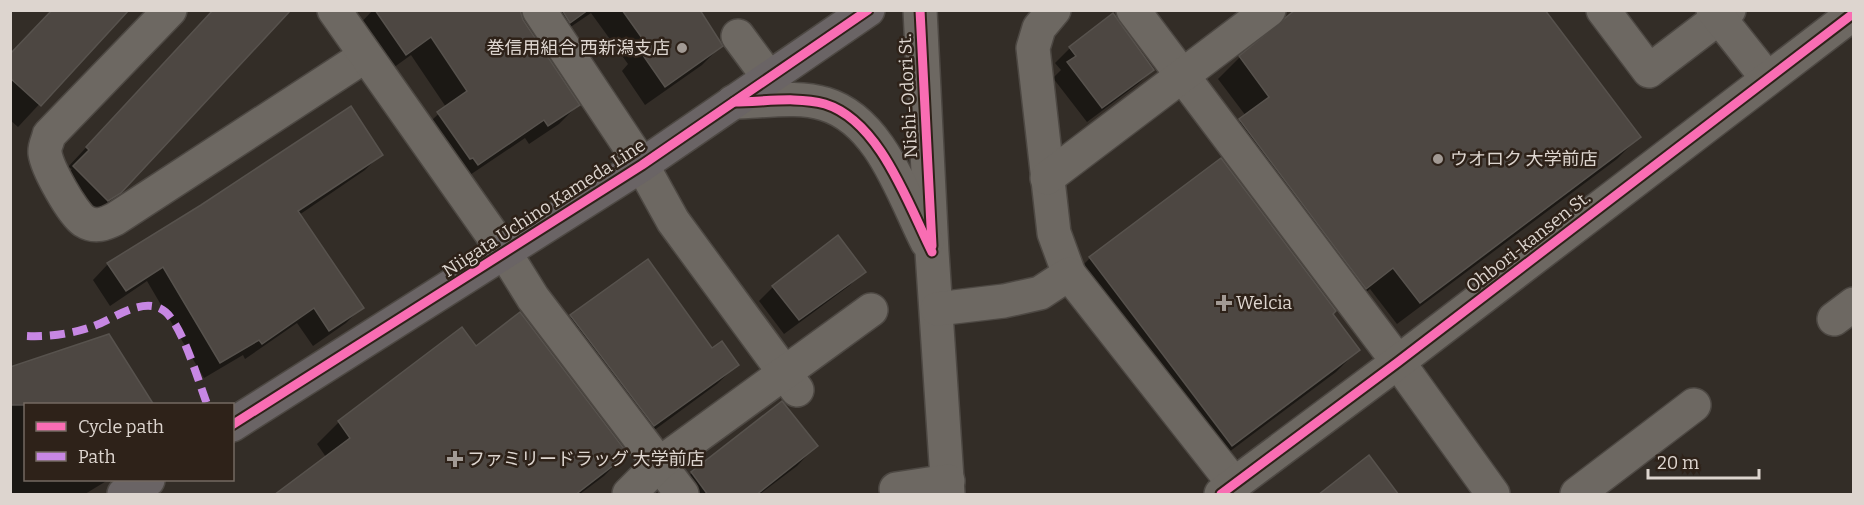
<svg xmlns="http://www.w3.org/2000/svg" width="1864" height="505" viewBox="0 0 1864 505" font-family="Bitter,'Noto Sans JP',serif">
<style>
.shadow{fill:#0007}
.building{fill:#4d4742;stroke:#57524d;stroke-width:1.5}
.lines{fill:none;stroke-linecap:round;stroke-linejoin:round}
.minor-casing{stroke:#4d4843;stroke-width:36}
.major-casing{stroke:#4d4843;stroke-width:36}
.minor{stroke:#6d6862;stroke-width:33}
.major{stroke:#6a6465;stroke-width:33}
.quiet{stroke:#c787e3;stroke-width:8;stroke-dasharray:15 8;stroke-linecap:butt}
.cycleway-casing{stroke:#2e2219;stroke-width:13}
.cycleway{stroke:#f96db3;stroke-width:9}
.poi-dot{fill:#a29a94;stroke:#2e2219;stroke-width:2}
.labels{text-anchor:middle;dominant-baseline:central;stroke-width:5;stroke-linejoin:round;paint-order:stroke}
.poi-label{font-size:18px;fill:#ddd5cf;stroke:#2e2219;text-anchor:start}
.street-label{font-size:18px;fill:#ddd5cf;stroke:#2e2219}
</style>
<rect width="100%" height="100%" fill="#332d27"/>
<g class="shadow">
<polygon points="127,10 18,127 10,120 10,55"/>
<polygon points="214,10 120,192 100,211 55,186 72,169 68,167"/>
<polygon points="373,10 519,10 522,20 578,105 559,124 529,144 525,138 458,183 419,132 446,107 411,55 386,73 355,29"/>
<polygon points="522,10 697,10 721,46 702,65 645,105 622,71 628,64 591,13 550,41 528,12"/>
<polygon points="1113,15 1153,70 1138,84 1087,122 1053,78 1061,70 1055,63 1070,48"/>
<polygon points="1240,57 1639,137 1617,159 1397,324 1370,289 1343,310 1218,142 1246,116 1218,79"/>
<polygon points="381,154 365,170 299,215 362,307 346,323 313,346 297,323 245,359 243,355 204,378 147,281 110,306 93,280 108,264"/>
<polygon points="1090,258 1331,315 1358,350 1336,372 1209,467 1068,280"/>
<polygon points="647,261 712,350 737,365 717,384 634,445 551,336 571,317"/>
<polygon points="864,271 849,286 784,334 759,301 773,287"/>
<polygon points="476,348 626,454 604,476 580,494 279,494 326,457 317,444 339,422"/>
<polygon points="10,368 26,404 26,480 108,480 85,494 10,494"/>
<polygon points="782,403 816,446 797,466 760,494 674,494 672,493 692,473"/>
</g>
<g class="building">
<polygon points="52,10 129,10 41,106 10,78 10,54"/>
<polygon points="213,10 291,10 121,193 108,201 73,166 89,150 86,147"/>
<polygon points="375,10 520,10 523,20 580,105 548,126 544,120 478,165 473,158 470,159 437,112 467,91 431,37 406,55"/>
<polygon points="562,10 588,10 570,23"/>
<polygon points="622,10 700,10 723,46 665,87 640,51 647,45"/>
<polygon points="1295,10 1545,10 1641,137 1420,303 1393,268 1366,289 1239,119 1269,97 1239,56"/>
<polygon points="1113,13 1154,70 1102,108 1067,62 1076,56 1069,47"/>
<polygon points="351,106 383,155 298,211 364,308 329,331 314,308 262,344 259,340 220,363 163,267 126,291 107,263 201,205"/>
<polygon points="1221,158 1336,311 1333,314 1360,350 1232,446 1089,257"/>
<polygon points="838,235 866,272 799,320 772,286"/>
<polygon points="648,259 712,348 722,341 739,365 654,426 570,315"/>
<polygon points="520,312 628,454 575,495 274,495 350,438 338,421 462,327 476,346"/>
<polygon points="109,334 154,405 10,405 10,367"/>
<polygon points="782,401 818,446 756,495 708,495 691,472"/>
<polygon points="1369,455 1399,495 1318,495"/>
</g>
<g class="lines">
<defs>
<g id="minor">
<path d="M170,10L49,135C48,141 44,147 45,153C47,168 72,213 84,221C95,228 105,224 115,219L365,56"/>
<polyline points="334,10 505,253 533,298 682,494"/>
<polyline points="539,10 642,165 673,221 797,390"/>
<polyline points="920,10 932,252 948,494"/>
<polyline points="1054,10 1039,28 1033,48 1054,233 1069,274"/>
<polyline points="1133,10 1398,362 1493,494"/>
<polyline points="1603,10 1649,71 1729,10"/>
<polyline points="1713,10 1767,78"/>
<polyline points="738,36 769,78"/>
<path d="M733,102C762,102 797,95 825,104C881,121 903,195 927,242"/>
<polyline points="1047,178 1269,10"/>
<polyline points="937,309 1004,301 1040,293 1069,274 1234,484"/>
<polyline points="1834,319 1854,304"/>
<polyline points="896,489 948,481"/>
<polyline points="629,494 659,464 871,310"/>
<polyline points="1221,494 1398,362 1854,13"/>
<polyline points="1577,494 1694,405"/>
</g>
<g id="major">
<polyline points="232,425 642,165 868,10"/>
<polyline points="124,494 148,480"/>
</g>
</defs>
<use href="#minor" class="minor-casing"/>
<use href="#major" class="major-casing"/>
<use href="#minor" class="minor"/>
<use href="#major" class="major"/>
<path class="quiet" d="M27,336C47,337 71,334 91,327C114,320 150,289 171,318C186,338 198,380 207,404"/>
<defs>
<g id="cycleway">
<polyline points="920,10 932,246"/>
<path d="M734,102C763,102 797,96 825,104C880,121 908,204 932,252"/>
<polyline points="232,425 642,165 868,10"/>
<polyline points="1221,494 1398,362 1854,13"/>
</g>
</defs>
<use href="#cycleway" class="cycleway-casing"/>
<use href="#cycleway" class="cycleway"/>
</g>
<g class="poi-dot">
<circle cx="682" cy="48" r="6"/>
<circle cx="1438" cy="159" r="6"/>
<path d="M1221 294h6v6h6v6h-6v6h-6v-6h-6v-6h6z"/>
<path d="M452 450h6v6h6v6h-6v6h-6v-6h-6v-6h6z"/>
</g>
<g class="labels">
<g class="poi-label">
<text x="670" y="48" text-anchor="end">巻信用組合 西新潟支店</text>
<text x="1450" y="159">ウオロク 大学前店</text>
<text x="1236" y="303">Welcia</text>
<text x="467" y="459">ファミリードラッグ 大学前店</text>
</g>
<g class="street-label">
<text transform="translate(908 96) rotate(-93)">Nishi-Odori St.</text>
<text transform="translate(544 208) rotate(-33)">Niigata Uchino Kameda Line</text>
<text transform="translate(1528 242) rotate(-38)">Ohbori-kansen St.</text>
</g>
</g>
<rect width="1864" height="505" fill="none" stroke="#ddd5cf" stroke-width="24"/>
<rect x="24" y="403" width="210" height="78" fill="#2e2219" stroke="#746a62" stroke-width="1.5"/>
<rect x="36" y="422" width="30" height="9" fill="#f96db3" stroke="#746a62" stroke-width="1.5"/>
<text x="78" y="433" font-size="18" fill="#ddd5cf">Cycle path</text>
<rect x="36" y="452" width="30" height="9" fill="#c787e3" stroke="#746a62" stroke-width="1.5"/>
<text x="78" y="463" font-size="18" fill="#ddd5cf">Path</text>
<path d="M1648 469v9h111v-9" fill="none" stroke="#ddd5cf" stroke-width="3"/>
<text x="1657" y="469" font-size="18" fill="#ddd5cf" stroke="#2e2219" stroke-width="4.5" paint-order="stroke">20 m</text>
</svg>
